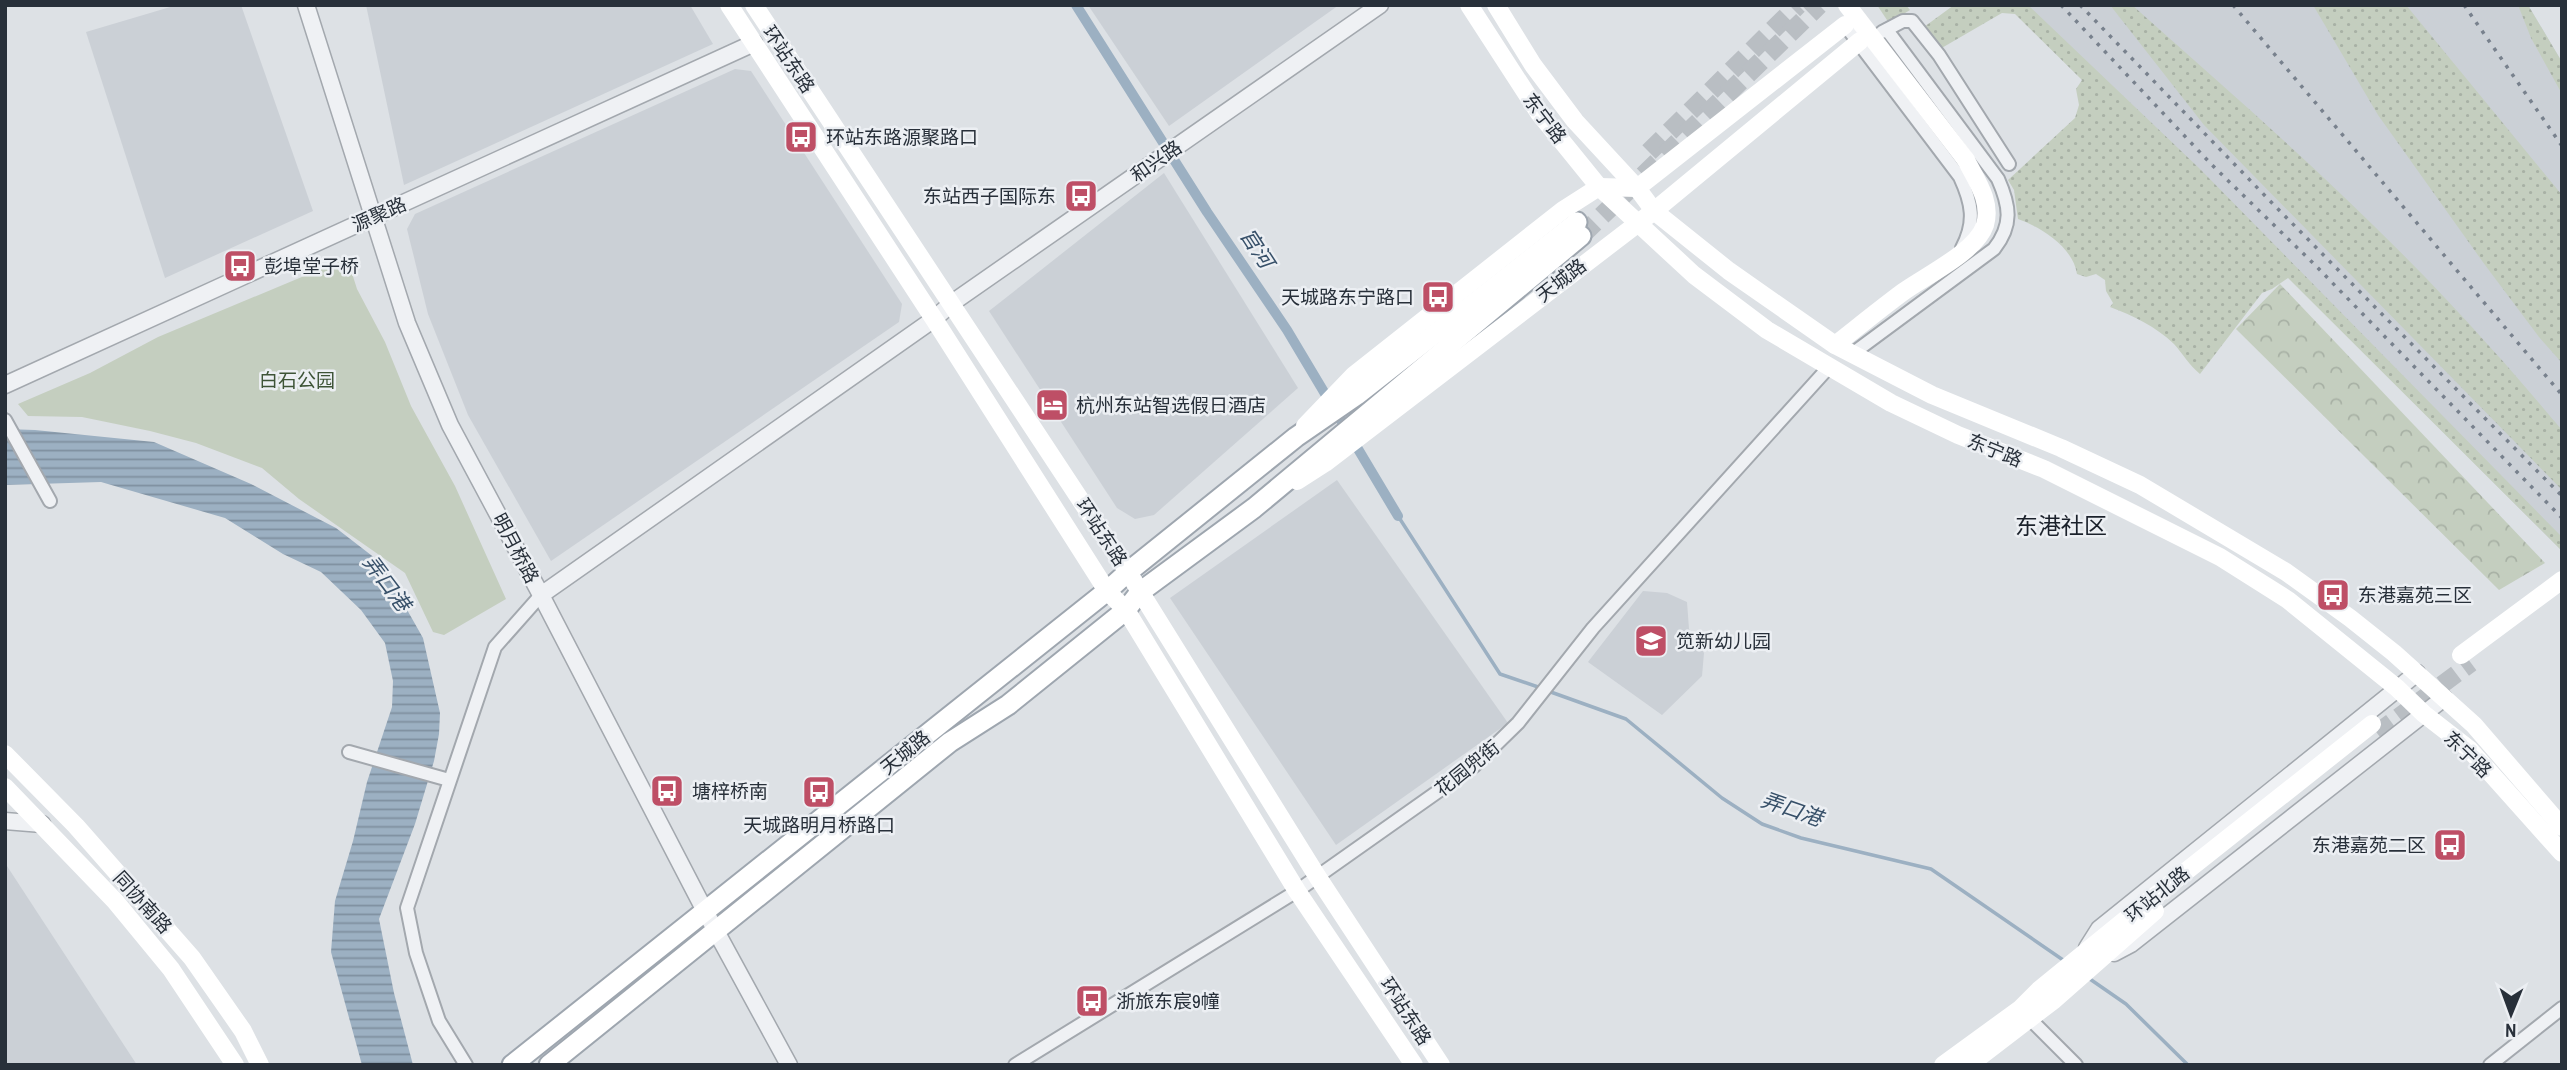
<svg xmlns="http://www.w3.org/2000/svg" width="2567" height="1070" viewBox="0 0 2567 1070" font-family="'Archivo Narrow','Noto Sans SC',sans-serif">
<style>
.built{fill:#cbd0d6}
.grass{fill:url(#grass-dots)}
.forest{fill:url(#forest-crowns)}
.green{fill:#c4cebf}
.water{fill:url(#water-rules)}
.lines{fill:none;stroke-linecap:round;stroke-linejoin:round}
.stream{stroke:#9cb0c2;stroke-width:3.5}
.canal{stroke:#9cb0c2;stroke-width:10}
.secondary-tunnel{stroke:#b9bec3;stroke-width:18;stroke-dasharray:18 9;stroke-linecap:butt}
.primary-tunnel{stroke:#b9bec3;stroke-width:19;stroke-dasharray:19 10;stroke-linecap:butt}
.minor-casing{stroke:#a3a8ae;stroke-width:16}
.tertiary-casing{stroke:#a3a8ae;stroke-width:19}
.primary-casing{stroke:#9ea6af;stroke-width:23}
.minor{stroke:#eff1f4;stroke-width:12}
.tertiary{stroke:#eff1f4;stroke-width:16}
.secondary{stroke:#fff;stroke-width:18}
.primary{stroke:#fff;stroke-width:19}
.rail{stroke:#78818d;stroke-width:3.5;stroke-dasharray:3.5 7;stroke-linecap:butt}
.secondary-bridge{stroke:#fff;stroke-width:18}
.labels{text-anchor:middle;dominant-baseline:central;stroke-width:5;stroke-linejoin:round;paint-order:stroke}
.street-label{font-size:19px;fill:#28303a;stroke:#eceff3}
.poi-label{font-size:19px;fill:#28303a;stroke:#eceff3;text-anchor:start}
.park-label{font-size:19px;fill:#3e5437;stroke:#eceff3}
.water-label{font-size:21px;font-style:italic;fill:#375069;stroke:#eceff3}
.quarter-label{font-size:23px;fill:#1b212b;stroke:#eceff3}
</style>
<defs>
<pattern id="grass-dots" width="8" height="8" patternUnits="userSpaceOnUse" patternTransform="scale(1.75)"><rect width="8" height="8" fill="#c4cebf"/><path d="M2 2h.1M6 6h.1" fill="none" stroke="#a8b1a5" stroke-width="1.8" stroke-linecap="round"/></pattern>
<pattern id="forest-crowns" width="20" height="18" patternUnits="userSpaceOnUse" patternTransform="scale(1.75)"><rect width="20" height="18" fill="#c4cebf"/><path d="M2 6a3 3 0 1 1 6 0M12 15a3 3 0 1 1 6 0" fill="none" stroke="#a8b1a5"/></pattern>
<pattern id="water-rules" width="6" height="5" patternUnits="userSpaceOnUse" patternTransform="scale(1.75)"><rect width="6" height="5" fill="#9cb0c2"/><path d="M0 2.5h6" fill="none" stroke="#7f909f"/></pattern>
</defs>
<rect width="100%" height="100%" fill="#dde1e5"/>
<g class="built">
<polygon points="177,5 241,5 313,211 165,278 86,32"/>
<polygon points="366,5 690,5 713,44 404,185"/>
<polygon points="1088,5 1339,5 1169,126"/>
<polygon points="2009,5 2528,5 2562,62 2562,551 2258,247"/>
<polygon points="735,69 751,71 902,304 899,322 551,561 468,415 428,314 407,229 415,214"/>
<polygon points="1164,173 1298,388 1154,515 1135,519 1117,508 989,311"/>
<polygon points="1337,480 1508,723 1336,845 1170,598"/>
<polygon points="1643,591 1667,593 1687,602 1689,629 1704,653 1702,676 1662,715 1588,662"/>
<polygon points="5,863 137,1065 5,1065"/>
</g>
<g class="grass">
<polygon points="1877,5 1906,5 1910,10 1889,23"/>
<path d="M1954,5H2028L2200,169L2562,537V551L2288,278L2272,289L2262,293L2200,374C2189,365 2183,354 2174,344C2155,326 2134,316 2110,307L2113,303L2106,291L2105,280L2096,274L2086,277L2077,274C2073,247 2041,227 2018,219L2014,190L2008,180L2075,118L2079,105L2076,89L2082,80L2015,14L2002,13L1940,49L1924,27Z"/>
<path d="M2110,5H2132C2255,114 2380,223 2489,346C2514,373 2538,402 2562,430V490L2204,125Z"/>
<polygon points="2313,5 2406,5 2562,195 2562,363 2539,337 2485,265 2378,115"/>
<polygon points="2518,5 2528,5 2562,62 2562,94 2531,38"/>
</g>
<polygon class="forest" points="2280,284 2545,563 2499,590 2236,329"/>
<polygon class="green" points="340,261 350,267 357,289 385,342 411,406 455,486 506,599 444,635 433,632 405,573 299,499 262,468 196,443 150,431 82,417 28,416 18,404 90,373 158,337"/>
<polygon class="water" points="5,429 35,430 154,442 251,484 336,528 380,562 423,638 440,713 439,734 434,761 415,824 379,919 394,993 413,1065 362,1065 331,952 335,901 353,841 367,782 392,707 393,681 385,643 361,610 321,572 283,554 225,518 101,482 5,485"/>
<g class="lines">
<g class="stream">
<polyline points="1398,516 1500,674 1541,688"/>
<polyline points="1548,691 1626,719 1722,798 1762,824 1801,838 1931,869 2066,962"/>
<polyline points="2087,977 2126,1004 2188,1065"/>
</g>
<polyline class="canal" points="1076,5 1207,212 1287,330 1398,516"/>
<polyline class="secondary-tunnel" points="2377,733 2471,663"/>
<g class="primary-tunnel">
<polyline points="1649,152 1798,5"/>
<polyline points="1581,236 1819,5"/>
</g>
<defs>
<g id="minor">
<path d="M1845,25L1960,177C1972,203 1976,222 1962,248"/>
<polyline points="1882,32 1903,21 1912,21 1939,55 2009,164"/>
<path d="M1852,354L1994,249C2013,225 2010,206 1998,179L1887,30"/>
<polyline points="5,420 50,501"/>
<polyline points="349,752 449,780"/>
<polyline points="2025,1014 2076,1065"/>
<polyline points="466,1065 439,1021 416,953 407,908 495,647 541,595"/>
<polyline points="1015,1065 1297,891 1474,766 1518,723 1593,628 1829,367"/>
<polyline points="2490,1065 2562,1008"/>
</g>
<g id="tertiary">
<polyline points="306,5 407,323 450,425 541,595 705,911 789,1065"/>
<polyline points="5,385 754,43"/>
<polyline points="541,595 934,319 952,303 1380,5"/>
<polyline points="5,821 42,824"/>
<polyline points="2087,948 2099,929 2417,673"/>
<polyline points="2114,953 2131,944 2444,698"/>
</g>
<g id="primary">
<polyline points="512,1065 1107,591 1128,572 1296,437 1357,395 1577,222"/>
<polyline points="549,1065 950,742 1008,705 1126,610 1140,592 1254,508 1581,236"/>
</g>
</defs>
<use href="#minor" class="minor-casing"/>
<use href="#tertiary" class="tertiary-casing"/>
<use href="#primary" class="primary-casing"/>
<use href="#minor" class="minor"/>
<use href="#tertiary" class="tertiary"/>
<g class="secondary">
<polyline points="729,5 934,319 1107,591 1126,610 1297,891 1414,1065"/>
<polyline points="754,5 1128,572 1317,876 1441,1065"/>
<polyline points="1469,5 1539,113 1599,187 1694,275 1767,330 1891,403 1958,435 2044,469 2220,557 2288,600 2397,688 2424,714 2469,749 2562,853"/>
<polyline points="1496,5 1533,65 1575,121 1637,188 1654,211 1729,271 1835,345 1932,395 2061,448 2140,485 2286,572 2350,618 2394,653 2474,725 2562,827"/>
<path d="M1835,345C1858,327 1880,309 1903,292C1925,276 1976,252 1985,225C1992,201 1976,180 1966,160"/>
<polyline points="1305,426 1354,375 1563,210 1599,187 1637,188 1845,25"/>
<polyline points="1297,481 1325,463 1654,211 1860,41"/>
<polyline points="2461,655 2562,580"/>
<polyline points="5,754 76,826 192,958 243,1031 260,1065"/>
<polyline points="5,787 115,901 171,969 235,1065"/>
<polyline points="1943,1065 2020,1009 2039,990 2136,911 2372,724"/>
<polyline points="1969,1065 2054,1000 2155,911"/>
</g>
<use href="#primary" class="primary"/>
<g class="rail">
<polyline points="2061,5 2212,165 2314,264 2562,518"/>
<polyline points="2080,5 2275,206 2562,496"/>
<polyline points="2233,5 2562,395"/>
<polyline points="2464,5 2562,146"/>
</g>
<polyline class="secondary-bridge" points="1847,5 1966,160"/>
</g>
<defs>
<symbol id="bus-square" viewBox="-11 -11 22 22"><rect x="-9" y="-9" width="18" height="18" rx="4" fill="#be4f66" stroke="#eceff3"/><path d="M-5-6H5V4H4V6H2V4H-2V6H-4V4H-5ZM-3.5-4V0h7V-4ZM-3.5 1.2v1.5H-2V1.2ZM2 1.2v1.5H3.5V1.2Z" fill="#fff"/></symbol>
<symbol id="hotel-square" viewBox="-11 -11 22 22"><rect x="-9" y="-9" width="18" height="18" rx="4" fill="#be4f66" stroke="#eceff3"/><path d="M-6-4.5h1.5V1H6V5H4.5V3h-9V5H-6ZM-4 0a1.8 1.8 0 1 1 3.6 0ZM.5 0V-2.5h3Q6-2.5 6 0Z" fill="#fff"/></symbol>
<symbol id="school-square" viewBox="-11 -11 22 22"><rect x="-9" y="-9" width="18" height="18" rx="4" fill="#be4f66" stroke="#eceff3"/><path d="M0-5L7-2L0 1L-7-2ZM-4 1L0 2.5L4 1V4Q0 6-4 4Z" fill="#fff"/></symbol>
</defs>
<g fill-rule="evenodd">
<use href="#bus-square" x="782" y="118" width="38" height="38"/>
<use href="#bus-square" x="1062" y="177" width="38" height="38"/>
<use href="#bus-square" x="221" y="247" width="38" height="38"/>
<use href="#bus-square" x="1419" y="278" width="38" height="38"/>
<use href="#hotel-square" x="1033" y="386" width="38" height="38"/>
<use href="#bus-square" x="2314" y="576" width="38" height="38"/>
<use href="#school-square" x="1632" y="622" width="38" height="38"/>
<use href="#bus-square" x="648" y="772" width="38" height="38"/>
<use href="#bus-square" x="800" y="773" width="38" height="38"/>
<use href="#bus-square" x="2431" y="826" width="38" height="38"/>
<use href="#bus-square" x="1073" y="982" width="38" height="38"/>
</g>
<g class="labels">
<g class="street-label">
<text transform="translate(789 59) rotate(56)">环站东路</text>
<text transform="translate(1545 118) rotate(53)">东宁路</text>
<text transform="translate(1156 161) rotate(-35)">和兴路</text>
<text transform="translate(379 214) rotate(-24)">源聚路</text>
<text transform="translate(1561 280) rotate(-38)">天城路</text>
<text transform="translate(1995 450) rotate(22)">东宁路</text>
<text transform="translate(1102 532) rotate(57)">环站东路</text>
<text transform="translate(516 548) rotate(62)">明月桥路</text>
<text transform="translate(905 752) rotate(-39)">天城路</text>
<text transform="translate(2468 754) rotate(44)">东宁路</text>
<text transform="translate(1467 768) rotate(-39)">花园兜街</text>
<text transform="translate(2157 894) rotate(-39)">环站北路</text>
<text transform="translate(143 902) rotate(48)">同协南路</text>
<text transform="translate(1406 1011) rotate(57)">环站东路</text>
</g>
<g class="poi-label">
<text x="826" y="137">环站东路源聚路口</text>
<text x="1056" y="196" text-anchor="end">东站西子国际东</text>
<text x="264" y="266">彭埠堂子桥</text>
<text x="1414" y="297" text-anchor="end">天城路东宁路口</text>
<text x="1076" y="405">杭州东站智选假日酒店</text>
<text x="2358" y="595">东港嘉苑三区</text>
<text x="1676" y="641">笕新幼儿园</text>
<text x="692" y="791">塘梓桥南</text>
<text x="819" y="825" text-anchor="middle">天城路明月桥路口</text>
<text x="2426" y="845" text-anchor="end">东港嘉苑二区</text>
<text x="1116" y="1001">浙旅东宸9幢</text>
</g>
<g class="park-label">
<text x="297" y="380">白石公园</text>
</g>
<g class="water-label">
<text transform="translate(1257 248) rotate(57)">官河</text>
<text transform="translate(387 583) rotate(53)">弄口港</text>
<text transform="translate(1792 809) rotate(19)">弄口港</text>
</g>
<g class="quarter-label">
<text x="2061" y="525">东港社区</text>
</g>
</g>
<rect width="2567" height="1070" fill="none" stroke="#28303a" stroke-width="14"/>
<g transform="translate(2511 1014) rotate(181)" stroke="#eceff3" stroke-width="5" paint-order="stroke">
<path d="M0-5L12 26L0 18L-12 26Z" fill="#28303a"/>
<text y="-10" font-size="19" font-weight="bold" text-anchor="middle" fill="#28303a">N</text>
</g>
</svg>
